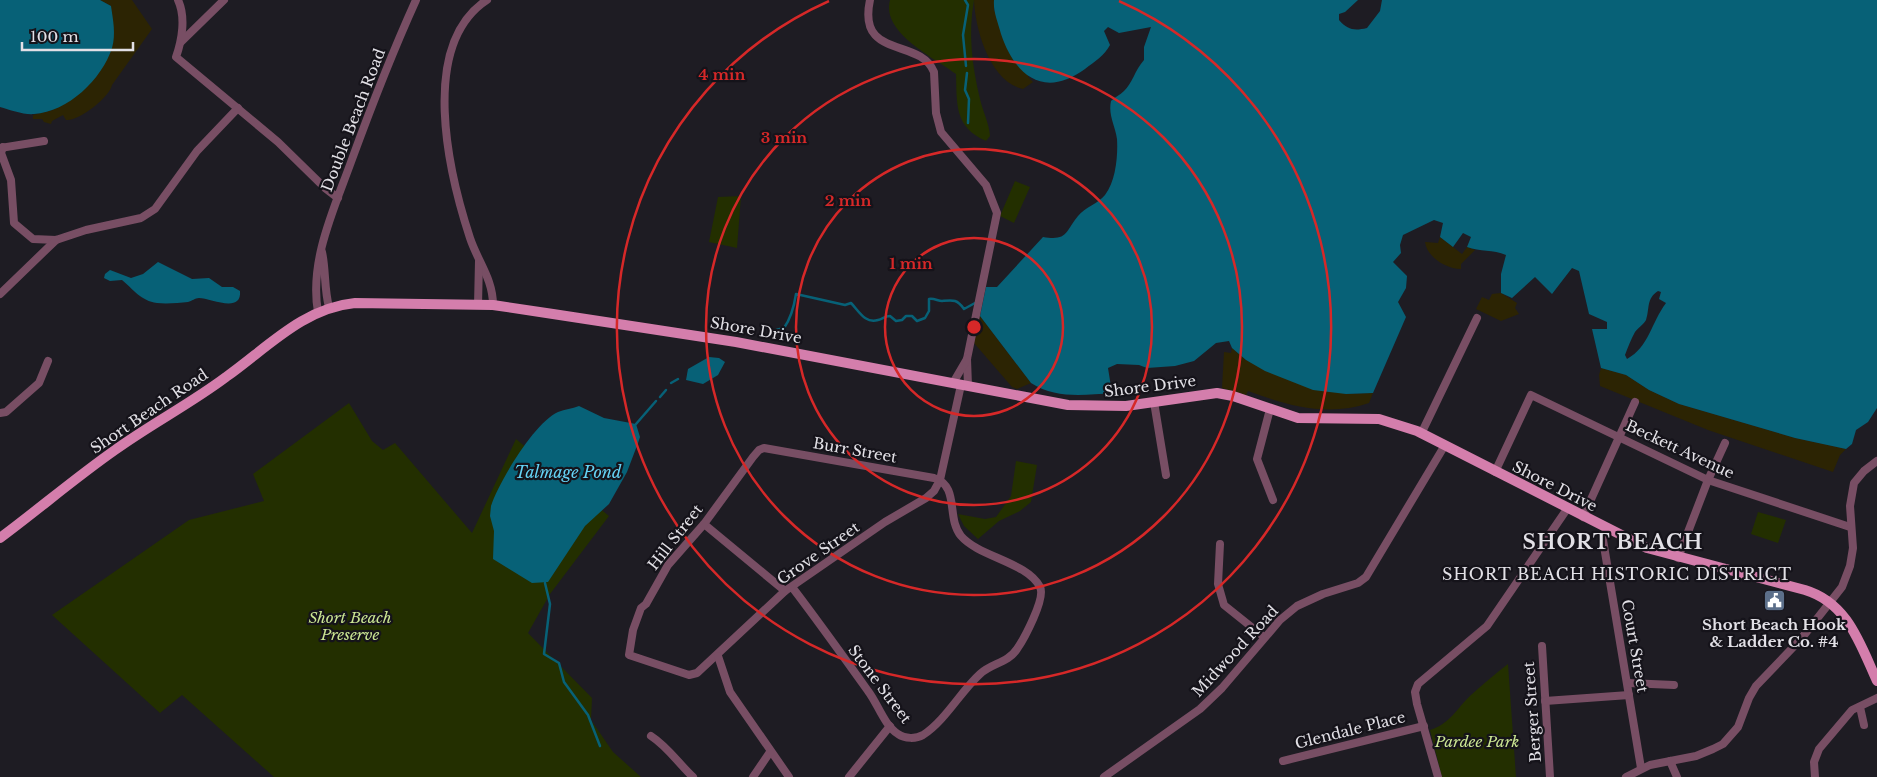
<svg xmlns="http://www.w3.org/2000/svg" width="1877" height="777" viewBox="0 0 1877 777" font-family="'Libre Baskerville',serif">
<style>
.green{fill:#232f00}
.sand{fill:#2c2403}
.water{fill:#076177;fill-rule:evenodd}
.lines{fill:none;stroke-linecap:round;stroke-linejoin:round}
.stream{stroke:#076177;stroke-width:2.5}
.minor{stroke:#784e64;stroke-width:8}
.major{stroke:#d47eac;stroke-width:10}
.ring{fill:none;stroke:#d62828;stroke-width:2.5}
.labels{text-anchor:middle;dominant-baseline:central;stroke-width:4.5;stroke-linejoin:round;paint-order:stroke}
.street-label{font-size:15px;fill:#e2e0e6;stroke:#15131a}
.park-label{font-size:15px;font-style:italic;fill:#cbe693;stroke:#15131a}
.poi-label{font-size:15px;font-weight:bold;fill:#e2e0e6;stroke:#15131a}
.water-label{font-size:16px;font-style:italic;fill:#65d4f6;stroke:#15131a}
.neighbourhood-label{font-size:16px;letter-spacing:1px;fill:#e2e0e6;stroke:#15131a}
.district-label{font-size:20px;font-weight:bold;letter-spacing:1px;fill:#e2e0e6;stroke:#15131a}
.centre{fill:#d62828;stroke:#15131a;stroke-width:2.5}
.ring-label{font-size:15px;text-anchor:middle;font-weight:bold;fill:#d62828;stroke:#15131a;stroke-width:4.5;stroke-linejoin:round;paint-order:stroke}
</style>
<rect width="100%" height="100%" fill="#1e1c23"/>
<g class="green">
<path d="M890,0H974C968,34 972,65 980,99C983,112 989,123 990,136L986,141C954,127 957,104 956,74C935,58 881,33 890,0Z"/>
<polygon points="1015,181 1030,187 1014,223 1000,216"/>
<polygon points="741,196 737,248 709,242 718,197"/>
<polygon points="349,403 372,441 383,450 395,443 472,533 516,439 609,516 550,594 528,633 592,698 591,720 613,752 641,777 274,777 182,695 160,713 52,615 189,520 264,501 253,474"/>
<polygon points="1016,461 1037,465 1031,502 1020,511 999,521 978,539 964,526 958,514 985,519 996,517 1011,496"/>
<polygon points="1758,512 1786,520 1778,543 1751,534"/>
<path d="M1508,664L1516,777H1442L1430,730C1450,724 1457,708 1471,695C1483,684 1495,674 1508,664Z"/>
</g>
<g class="sand">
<path d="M100,0H132L152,29L112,85C110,97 78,122 66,120L63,115L52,121L51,124L44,122L42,119H33V115L53,110L111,6Z"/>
<path d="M974,0H994V10L1029,78L1033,82L1023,89C990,82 975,29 974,0Z"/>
<path d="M1440,237L1462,254L1467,247L1475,250L1461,264V269C1446,269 1427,257 1425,242L1438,243Z"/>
<polygon points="1501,293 1517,303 1515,308 1519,314 1501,321 1476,309 1482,297 1489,300 1492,294"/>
<polygon points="980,316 1031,383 1017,389 1012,387 974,343"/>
<path d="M1232,348L1246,360L1346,394L1373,393L1369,403C1328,417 1288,406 1248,391L1246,395L1222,388L1224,352L1231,353Z"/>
<polygon points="1601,368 1626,375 1649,390 1679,404 1795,438 1846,449 1840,455 1833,472 1708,430 1600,386 1599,375"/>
</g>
<g class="water">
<path d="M0,0H100L111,6C113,20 116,34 112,48C102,79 68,112 34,114C24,115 10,110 0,107Z"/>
<path d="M994,0H1358L1345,12L1339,14V20C1348,30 1354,31 1367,28L1380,11L1382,0H1877V408L1868,422L1856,430L1852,444L1846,449L1795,438L1679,404L1649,390L1626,375L1601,368L1592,329H1607V322L1589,314L1579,271L1572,268L1552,294L1535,277L1512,298L1501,293V274L1506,255C1493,249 1480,252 1467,247L1471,237L1463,233L1453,247L1440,237L1443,223L1434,220L1403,235L1400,245L1401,253L1393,262L1407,276L1406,288L1398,302L1406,317L1373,393L1346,394L1313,390L1265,371L1246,360L1232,348L1229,341L1216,343L1194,361L1175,366L1147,368L1139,365L1117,364L1108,368L1112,393C1084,395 1056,399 1031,383L980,316L986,287H997L1043,237C1068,241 1065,232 1078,216C1085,207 1098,204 1105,195C1116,181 1118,155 1117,139C1115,125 1108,115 1111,101C1115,97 1120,95 1124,91C1132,84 1135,70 1144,60V47L1151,27L1119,33L1108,27L1104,31L1110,45C1105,55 1094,62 1085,69C1044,99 1015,76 1001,34C998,22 993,12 994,0ZM1658,291L1661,292L1659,299L1666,303C1651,323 1649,347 1627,359L1625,355C1628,347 1631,339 1635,332C1638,328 1644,324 1646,320C1650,308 1646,299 1658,291Z"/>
<path d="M158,262L192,279L209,278L222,287H233L240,291C242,314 210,298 199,298C195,298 192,301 188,302C179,303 166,304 157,303C141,301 133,289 122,280L110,281L104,278L105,274L110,270L131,278L143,274Z"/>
<polygon points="709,357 719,358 725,362 718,375 703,384 686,380 688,369"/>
<path d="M579,406L604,418L636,424L640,437L638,443L627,472L609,504L585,526L548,582L532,583L493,559L494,531L490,516L491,506C499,482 534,423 558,412C565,409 572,409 579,406Z"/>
</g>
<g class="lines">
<g class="stream">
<polyline points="965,0 968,5 963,35 966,66"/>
<polyline points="967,73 965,90 969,99 968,123"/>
<path d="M771,335L776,330L784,328C791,318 794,307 796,294L845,305L851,303C859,311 865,324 878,320C883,319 884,316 890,316L896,321L902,320L906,316H912L917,321L925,318L929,311V299C934,298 938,301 942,301C953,300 957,299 964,309L975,303"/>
<polyline points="671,383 678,379"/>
<polyline points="660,397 666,390"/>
<polyline points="636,424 656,401"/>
<polyline points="545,583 550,604 544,654 559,663 564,682 588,715 600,746"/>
</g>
<g class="minor">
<path d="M178,0C186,17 182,40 176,57L278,142L325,188L338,198"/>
<path d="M487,0C418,45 449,174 470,238C478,262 493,279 493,305"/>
<path d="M870,0C857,60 920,37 934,72L936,113L941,132L986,185L997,213L967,359L968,386"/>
<polyline points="181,42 224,0"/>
<polyline points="3,147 1,153 11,180 14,223 33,239 56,240 86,230 141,218 155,209 197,151 238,108"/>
<polyline points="0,148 44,141"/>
<path d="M322,252C326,270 324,289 329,307"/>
<polyline points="0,294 56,240"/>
<polyline points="478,305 479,261"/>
<path d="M318,312C309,261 334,209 351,162C371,107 392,53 416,0"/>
<polyline points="953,383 967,359"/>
<polyline points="1154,402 1166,475"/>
<polyline points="1270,409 1257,459 1273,500"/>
<polyline points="0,413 6,412 39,383 48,361"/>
<polyline points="1421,434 1477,318"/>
<polyline points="1495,472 1531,395 1708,480 1850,527"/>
<polyline points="1583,517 1635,402"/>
<polyline points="704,524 785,591"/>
<polyline points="1606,529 1603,540 1641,768"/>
<polyline points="1220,544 1218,584 1224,605 1264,637"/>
<polyline points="1678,558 1708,480 1725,443"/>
<path d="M792,587C818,621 843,656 868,691C878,704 884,725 898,734C905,739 916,739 923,735C945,721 961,691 980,674C992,663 1008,663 1017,649C1024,639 1046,598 1040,587C1027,562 979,557 961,536C946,518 960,486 934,478L764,448L759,450L753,457L704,524L668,565L646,604L641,608L633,630L629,655L689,675L697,673L785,591L885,522L926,498L934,491L940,480L961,385"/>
<polyline points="1542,646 1550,777"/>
<polyline points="718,656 730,692 789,777"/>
<polyline points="1628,683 1674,685"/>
<polyline points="1545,701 1629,695"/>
<polyline points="1860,707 1864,725"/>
<path d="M651,736C668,747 678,763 693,777"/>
<polyline points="1283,761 1424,726"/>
<polyline points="1670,761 1677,777"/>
<polyline points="753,777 770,752"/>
<polyline points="849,777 890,726"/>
<polyline points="1104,777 1200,709 1222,688 1280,620 1297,606 1323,594 1358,583 1366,577 1445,445"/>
<polyline points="1438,777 1417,704 1415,692 1418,684 1487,626 1567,509"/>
<polyline points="1626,777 1650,765 1696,756 1713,749 1723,744 1738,727 1749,698 1756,686 1801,639 1842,587 1850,566 1853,548 1850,506 1854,483 1864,471 1877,461"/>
<polyline points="1815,777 1814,762 1819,749 1852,710 1877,698"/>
</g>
<path class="major" d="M0,538C39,509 75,478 115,450C151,424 190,404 226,377C267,348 303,308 355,303L493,305L553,314L736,342L1068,405L1126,406L1217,393L1233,396L1298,418L1379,419L1417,431L1647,548L1805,590C1848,603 1860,644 1877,681"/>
</g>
<g class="ring">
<circle cx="974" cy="327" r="89"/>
<circle cx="974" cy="327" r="178"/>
<circle cx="974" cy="327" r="268"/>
<path d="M1119 1A357 357 0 1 1 829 1"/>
</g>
<defs>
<symbol id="civic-square" viewBox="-11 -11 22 22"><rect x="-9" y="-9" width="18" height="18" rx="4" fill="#5c6f8a" stroke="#15131a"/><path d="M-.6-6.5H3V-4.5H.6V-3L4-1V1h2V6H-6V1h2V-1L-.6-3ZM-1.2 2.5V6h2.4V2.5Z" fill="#fff"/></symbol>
</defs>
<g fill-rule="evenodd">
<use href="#civic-square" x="1762" y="588" width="25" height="25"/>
</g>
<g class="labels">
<g class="street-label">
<text transform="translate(353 120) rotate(-69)">Double Beach Road</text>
<text transform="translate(756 330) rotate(10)">Shore Drive</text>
<text transform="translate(1150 386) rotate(-7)">Shore Drive</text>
<text transform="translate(149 411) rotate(-34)">Short Beach Road</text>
<text transform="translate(1680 449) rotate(25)">Beckett Avenue</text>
<text transform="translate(855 450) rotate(10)">Burr Street</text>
<text transform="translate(1555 486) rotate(27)">Shore Drive</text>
<text transform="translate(675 537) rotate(-52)">Hill Street</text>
<text transform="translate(818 553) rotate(-35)">Grove Street</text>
<text transform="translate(1635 646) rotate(80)">Court Street</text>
<text transform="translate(1235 651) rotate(-47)">Midwood Road</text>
<text transform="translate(880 684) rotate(53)">Stone Street</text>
<text transform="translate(1532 712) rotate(-94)">Berger Street</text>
<text transform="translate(1350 730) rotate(-14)">Glendale Place</text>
</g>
<g class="park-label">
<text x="350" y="617">Short Beach<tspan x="350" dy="17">Preserve</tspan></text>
<text x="1477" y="741">Pardee Park</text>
</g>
<g class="poi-label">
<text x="1774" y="624">Short Beach Hook<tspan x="1774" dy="17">&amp; Ladder Co. #4</tspan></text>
</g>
<g class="water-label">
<text x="568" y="472">Talmage Pond</text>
</g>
<g class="neighbourhood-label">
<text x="1617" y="574">SHORT BEACH HISTORIC DISTRICT</text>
</g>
<g class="district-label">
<text x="1613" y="542">SHORT BEACH</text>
</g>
</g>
<circle cx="974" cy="327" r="8" class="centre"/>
<g class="ring-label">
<text x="722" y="80">4 min</text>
<text x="784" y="143">3 min</text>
<text x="848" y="206">2 min</text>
<text x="911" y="269">1 min</text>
</g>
<path d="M22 42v8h111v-8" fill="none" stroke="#e2e0e6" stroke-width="2.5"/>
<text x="30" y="42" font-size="15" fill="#e2e0e6" stroke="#15131a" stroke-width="4" paint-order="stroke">100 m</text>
</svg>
